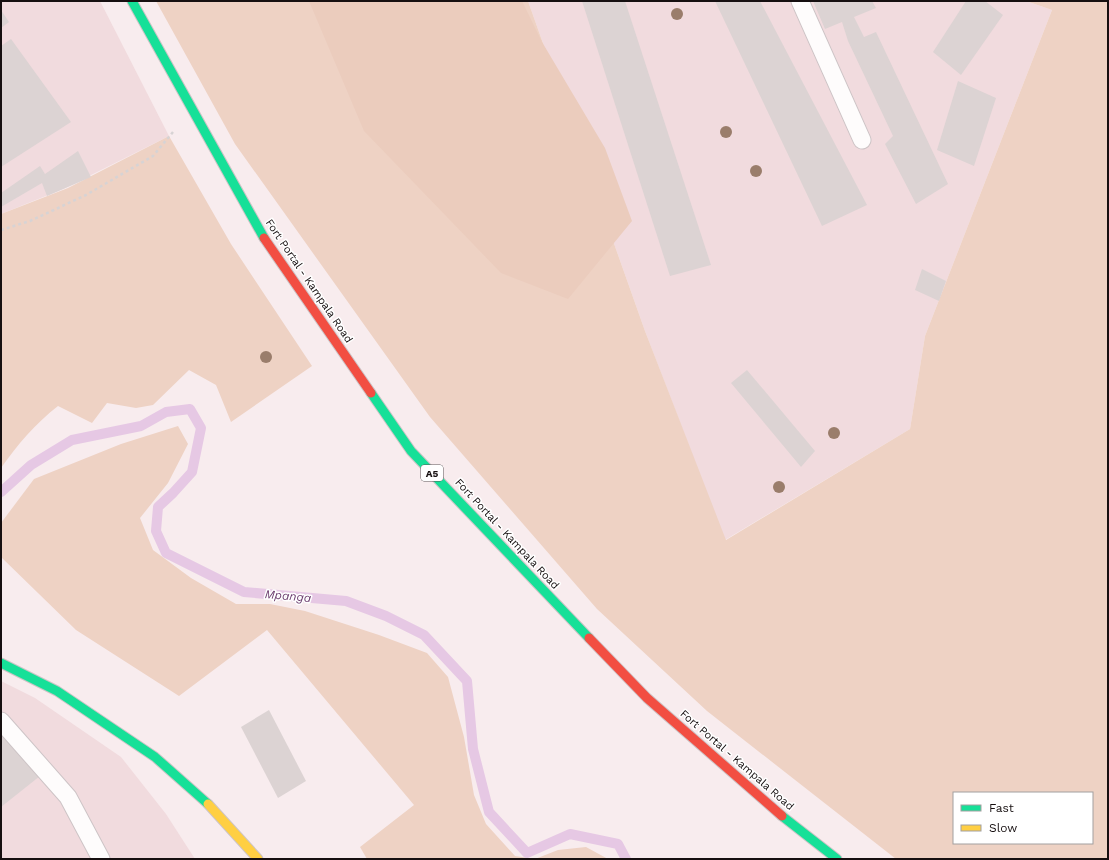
<svg xmlns="http://www.w3.org/2000/svg" width="1109" height="860" viewBox="0 0 1109 860" font-family="'Work Sans',sans-serif">
<style>
.built{fill:#f1dbde}
.green{fill:#eed2c4;fill-rule:evenodd}
.forest{fill:#ebccbd}
.lines{fill:none;stroke-linecap:round;stroke-linejoin:round}
.stream{stroke:#e6c8e4;stroke-width:10}
.building{fill:#dcd3d3}
.lane-casing{stroke:#cdc4c6;stroke-width:19}
.fast-casing{stroke:#cdc4c6;stroke-width:11}
.slow-casing{stroke:#cdc4c6;stroke-width:11}
.jam-casing{stroke:#cdc4c6;stroke-width:11}
.path{stroke:#d7d3d4;stroke-width:2.5;stroke-dasharray:3 3;stroke-linecap:butt}
.lane{stroke:#fefcfc;stroke-width:17}
.fast{stroke:#16e098;stroke-width:9}
.slow{stroke:#ffcf43;stroke-width:9}
.jam{stroke:#f24e42;stroke-width:9}
.tree{fill:#9a7d6b}
.labels{text-anchor:middle;dominant-baseline:central;stroke-width:3;stroke-linejoin:round;paint-order:stroke}
.shield{fill:#fff;stroke:#5c5758;stroke-width:1}
.shield-label{font-size:10px;font-weight:bold;fill:#160f10}
.street-label{font-size:11px;fill:#160f10;stroke:#fff}
.water-label{font-size:12px;font-style:italic;fill:#6a3b6d;stroke:#fff}
</style>
<rect width="100%" height="100%" fill="#f8ecee"/>
<g class="built">
<polygon points="1,1 100,1 169,136 63,189 1,214"/>
<polygon points="528,1 1026,1 1052,10 925,336 910,429 725,540 645,331"/>
<polygon points="1,681 35,698 121,757 166,814 195,859 1,859"/>
</g>
<g class="green">
<path d="M156,1H528L645,331L726,540L910,429L925,336L1052,10L1026,1H1108V859H896L707,711L597,609L430,417L235,144ZM954,793H1092V843H954Z"/>
<path d="M169,136L231,244L312,366L231,422L216,385L189,370L153,405L136,408L107,403L92,423L58,406C35,424 18,444 1,468V214L68,188Z"/>
<polygon points="178,426 188,444 168,483 140,518 153,550 191,578 236,604 270,604 305,611 379,635 427,653 448,677 464,737 474,795 486,824 515,856 535,859 558,850 586,847 608,859 367,859 360,847 414,805 267,630 179,696 76,630 1,557 1,523 34,479 121,444"/>
</g>
<polygon class="forest" points="309,1 522,1 542,42 605,148 632,221 568,299 501,273 364,131"/>
<g class="lines">
<polyline class="stream" points="1,492 31,465 72,440 141,426 166,412 190,409 201,428 192,472 173,493 158,507 156,531 166,553 244,592 346,601 386,616 424,635 467,681 473,749 489,812 527,853 570,834 618,844 626,859"/>
</g>
<g class="building">
<polygon points="582,1 625,1 711,265 670,276"/>
<polygon points="715,1 760,1 867,205 822,226"/>
<polygon points="813,1 872,1 876,8 854,17 864,37 876,32 948,184 916,204 885,144 893,136 848,41 842,22 825,29"/>
<polygon points="966,1 985,1 1003,15 961,75 933,52"/>
<polygon points="1,10 9,22 1,28"/>
<polygon points="11,39 71,122 1,167 1,46"/>
<polygon points="958,81 996,98 974,166 937,150"/>
<polygon points="78,151 91,177 47,196 42,183 1,207 1,193 40,166 45,174"/>
<polygon points="922,269 946,281 939,301 915,290"/>
<polygon points="747,370 815,451 801,467 731,383"/>
<polygon points="269,710 306,781 278,798 241,727"/>
<polygon points="1,728 40,776 1,807"/>
</g>
<g class="lines">
<defs>
<g id="lane">
<polyline points="800,1 862,140"/>
<polyline points="1,721 68,797 101,859"/>
</g>
<g id="fast">
<polyline points="132,1 264,238"/>
<polyline points="371,393 411,451 589,638"/>
<polyline points="1,663 57,691 155,757 208,804"/>
<polyline points="782,816 837,859"/>
</g>
<polyline id="slow" points="208,804 258,859"/>
<g id="jam">
<polyline points="264,238 371,393"/>
<polyline points="589,638 647,698 782,816"/>
</g>
</defs>
<use href="#lane" class="lane-casing"/>
<use href="#fast" class="fast-casing"/>
<use href="#slow" class="slow-casing"/>
<use href="#jam" class="jam-casing"/>
<polyline class="path" points="1,230 30,221 86,195 153,156 173,132"/>
<use href="#lane" class="lane"/>
<use href="#fast" class="fast"/>
<use href="#slow" class="slow"/>
<use href="#jam" class="jam"/>
</g>
<g class="tree">
<circle cx="677" cy="14" r="6"/>
<circle cx="726" cy="132" r="6"/>
<circle cx="756" cy="171" r="6"/>
<circle cx="266" cy="357" r="6"/>
<circle cx="834" cy="433" r="6"/>
<circle cx="779" cy="487" r="6"/>
</g>
<g class="labels">
<rect class="shield" x="421" y="465" width="22" height="16" rx="3"/>
<g class="shield-label">
<text x="432" y="473">A5</text>
</g>
<g class="street-label">
<text transform="translate(309 281) rotate(56)">Fort Portal - Kampala Road</text>
<text transform="translate(507 534) rotate(47)">Fort Portal - Kampala Road</text>
<text transform="translate(737 760) rotate(41)">Fort Portal - Kampala Road</text>
</g>
<g class="water-label">
<text transform="translate(288 596) rotate(5)">Mpanga</text>
</g>
</g>
<rect width="1109" height="860" fill="none" stroke="#160f10" stroke-width="4"/>
<rect x="953" y="792" width="140" height="52" fill="#ffffff" stroke="#a29f9f"/>
<rect x="961" y="805" width="20" height="6" fill="#16e098" stroke="#a29f9f"/>
<text x="989" y="812" font-size="12" fill="#160f10">Fast</text>
<rect x="961" y="825" width="20" height="6" fill="#ffcf43" stroke="#a29f9f"/>
<text x="989" y="832" font-size="12" fill="#160f10">Slow</text>
</svg>
